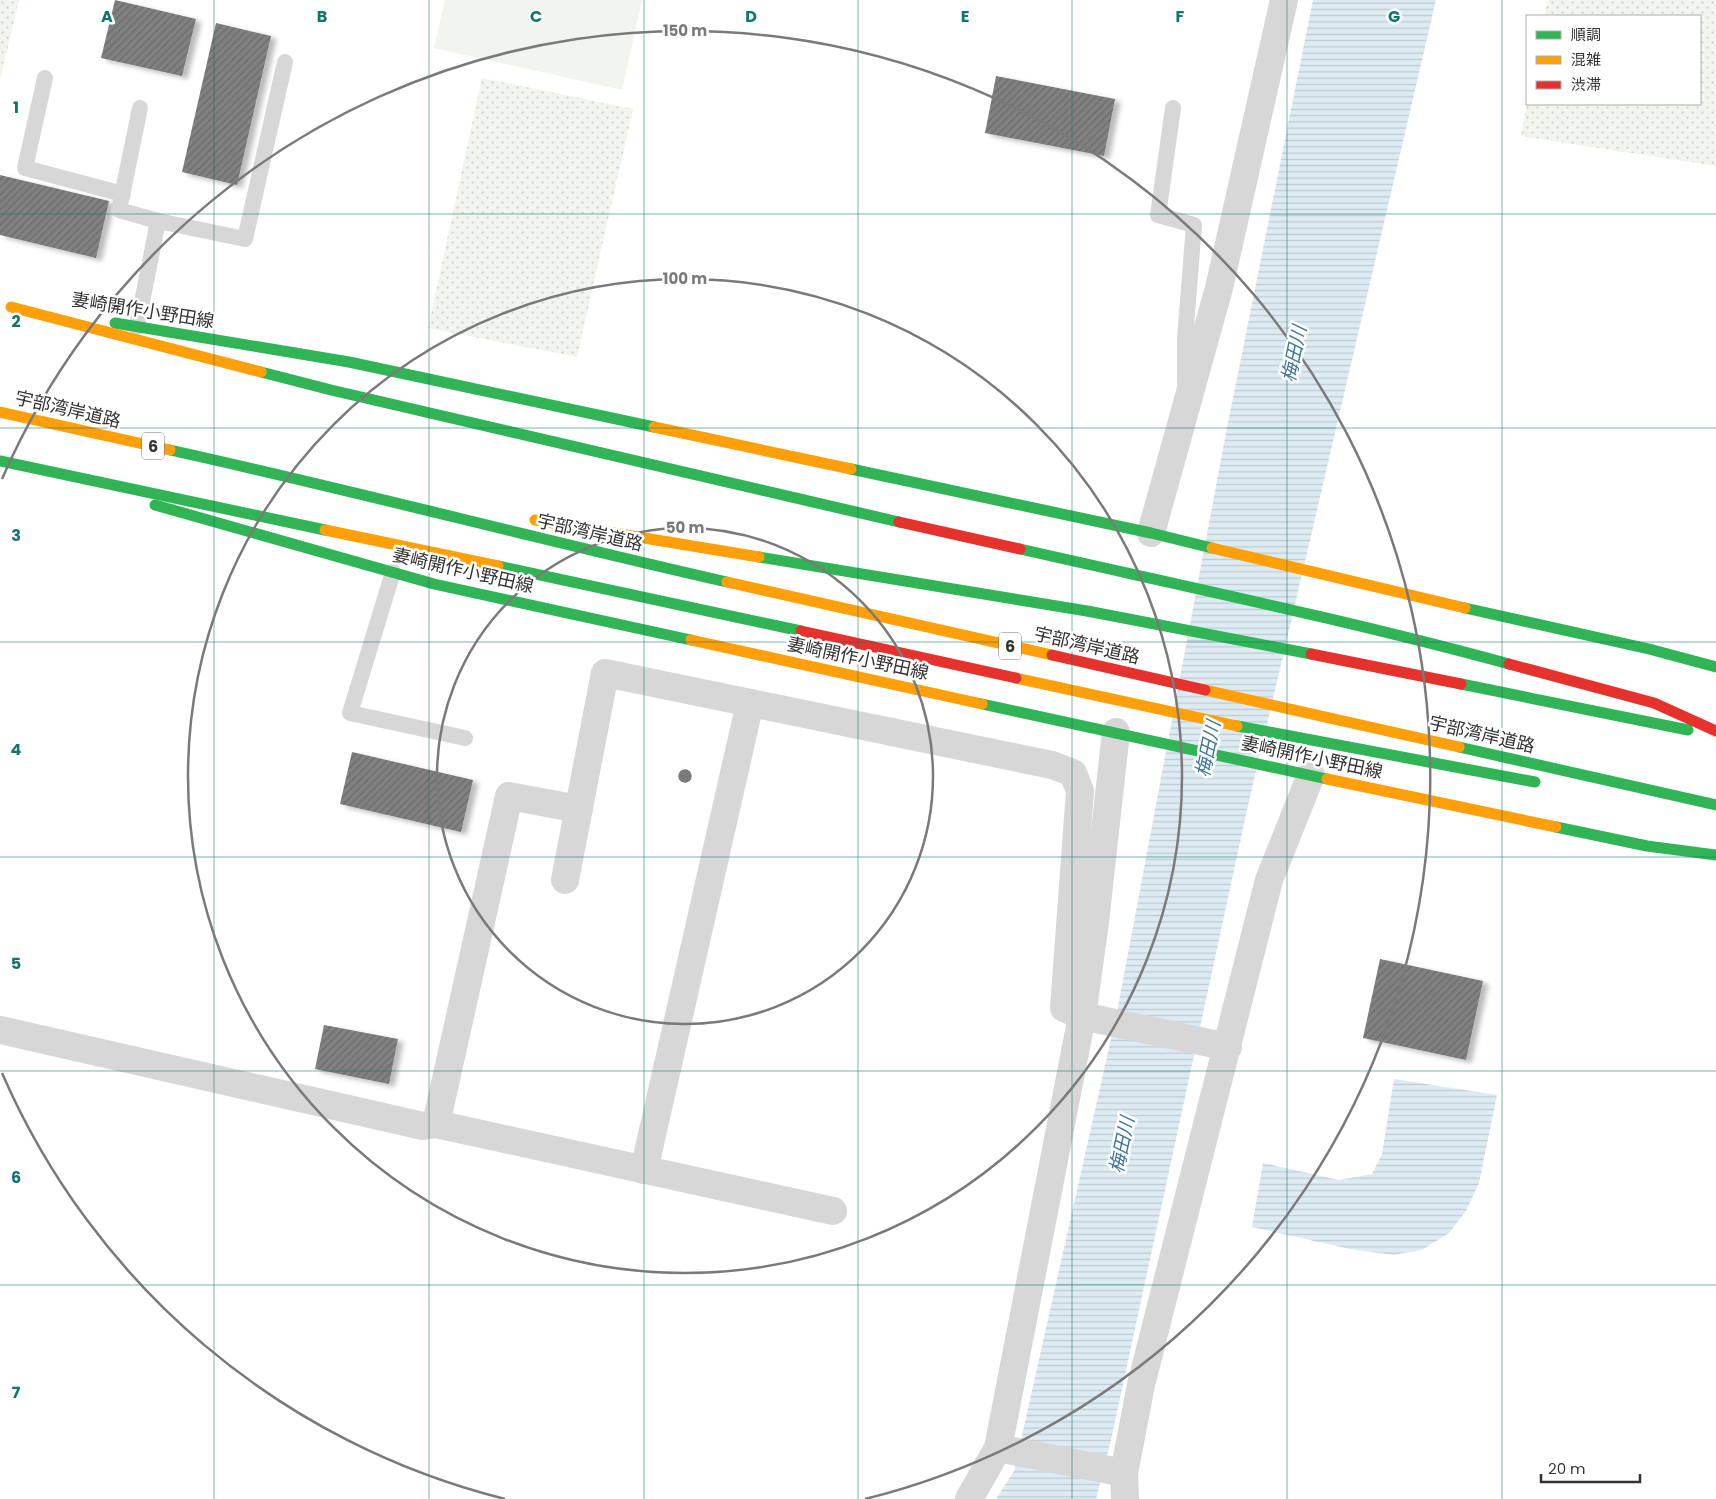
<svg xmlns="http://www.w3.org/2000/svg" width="1716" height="1499" viewBox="0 0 1716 1499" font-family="Poppins,'Noto Sans JP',sans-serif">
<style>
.grass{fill:url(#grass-dots)}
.park{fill:#f1f5ed}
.water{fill:url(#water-rules)}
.building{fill:url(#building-hatch);filter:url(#shadow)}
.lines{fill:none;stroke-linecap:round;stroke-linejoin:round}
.lane{stroke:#d7d7d7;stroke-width:16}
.street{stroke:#d7d7d7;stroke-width:28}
.fast{stroke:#30b455;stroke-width:11}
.slow{stroke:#ff9f0a;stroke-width:11}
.jam{stroke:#e5322d;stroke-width:11}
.grid{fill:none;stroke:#0f766e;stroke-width:1;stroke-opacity:0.55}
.ring{fill:none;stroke:#7a7a7a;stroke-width:2.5}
.labels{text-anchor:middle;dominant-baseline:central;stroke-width:5;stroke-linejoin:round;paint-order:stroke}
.shield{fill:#fff;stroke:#707070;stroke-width:1}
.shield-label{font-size:16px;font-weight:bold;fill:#333}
.street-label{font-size:18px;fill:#333;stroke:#fff}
.water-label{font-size:19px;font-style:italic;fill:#3f7597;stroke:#fff}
.grid-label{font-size:16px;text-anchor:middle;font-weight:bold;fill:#0f766e;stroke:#fff;stroke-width:5;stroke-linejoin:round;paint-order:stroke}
.centre{fill:#7a7a7a;stroke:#fff;stroke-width:2.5}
.ring-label{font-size:15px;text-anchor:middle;font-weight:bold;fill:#7a7a7a;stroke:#fff;stroke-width:5;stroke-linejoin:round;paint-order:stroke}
</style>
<defs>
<pattern id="grass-dots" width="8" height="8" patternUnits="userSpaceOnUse" patternTransform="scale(1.25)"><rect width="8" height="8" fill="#f1f5ed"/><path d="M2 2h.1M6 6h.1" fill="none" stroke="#cfd2cc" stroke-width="1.8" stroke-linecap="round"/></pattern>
<pattern id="water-rules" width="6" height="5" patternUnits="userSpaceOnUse" patternTransform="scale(1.25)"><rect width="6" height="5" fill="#ddebf3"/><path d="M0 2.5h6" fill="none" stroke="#becad1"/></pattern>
<pattern id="building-hatch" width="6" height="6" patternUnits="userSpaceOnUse" patternTransform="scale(1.25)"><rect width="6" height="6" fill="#818181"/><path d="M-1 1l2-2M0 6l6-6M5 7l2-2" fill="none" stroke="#6a6a6a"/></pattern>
<filter id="shadow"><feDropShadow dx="5.5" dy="3" stdDeviation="2.5" flood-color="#0004"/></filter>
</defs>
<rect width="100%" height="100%" fill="#fff"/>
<g class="grass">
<polygon points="0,0 19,0 0,80"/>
<polygon points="1548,0 1716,0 1716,166 1521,136 1527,103 1700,104 1700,16 1544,16"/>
<polygon points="482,78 633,109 577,357 428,328"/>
</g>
<polygon class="park" points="445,0 642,0 622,90 434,48"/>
<g class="water">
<polygon points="1313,0 1436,0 1247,810 1111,1440 1096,1499 996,1499 1014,1471 1117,1012 1226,433"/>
<polygon points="1394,1079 1497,1095 1479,1183 1466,1211 1449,1233 1422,1250 1393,1255 1350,1249 1252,1227 1263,1163 1339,1180 1372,1174 1382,1154"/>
</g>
<g class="building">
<polygon points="115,0 196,19 182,76 101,58"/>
<polygon points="216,23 271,36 237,185 182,172"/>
<polygon points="996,76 1115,99 1104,156 985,133"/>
<polygon points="0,175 109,201 96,258 0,235"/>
<polygon points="352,752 473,780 461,832 340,804"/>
<polygon points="1380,959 1483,981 1466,1060 1363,1038"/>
<polygon points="324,1025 398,1039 389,1084 315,1069"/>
</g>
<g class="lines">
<g class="lane">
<polyline points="45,78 25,168 123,194"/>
<polyline points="140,108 119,210 158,221"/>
<polyline points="1173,108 1158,215 1194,225 1185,339 1185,382"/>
<polyline points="137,327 158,221 245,239 285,62"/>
<polyline points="393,572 350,713 465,738"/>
</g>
<g class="street">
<polyline points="1151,533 1219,288 1284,0"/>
<polyline points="565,880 605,673 1052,765 1073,773 1080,791 1064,1008 1082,1016 1228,1047"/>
<polyline points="0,1030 423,1126 436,1124 833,1211"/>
<polyline points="436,1124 509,796 579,809"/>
<polyline points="644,1170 750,703"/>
<polyline points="998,1448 1124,1473"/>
<polyline points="969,1499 998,1448 1082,1016 1095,922 1116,732"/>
<polyline points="1125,1499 1124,1473 1141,1385 1269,880 1311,775"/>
</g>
<g class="fast">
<polyline points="115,323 349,362 654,427"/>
<polyline points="261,372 331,390 899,522"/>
<path d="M170,450C356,491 541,540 727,582"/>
<polyline points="0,461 325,530"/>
<polyline points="851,469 1151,533 1212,548"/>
<polyline points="155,505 434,584 691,640"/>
<path d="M1020,549C1183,586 1347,620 1509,664"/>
<polyline points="759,557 1087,611 1311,654"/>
<polyline points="498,566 801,631"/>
<polyline points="1465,608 1649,649 1716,667"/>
<polyline points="1461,684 1688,730"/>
<polyline points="982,704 1327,779"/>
<polyline points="1237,726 1535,782"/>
<polyline points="1459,747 1716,805"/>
<polyline points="1556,827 1647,846 1716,855"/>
</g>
<g class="slow">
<polyline points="11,307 261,372"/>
<polyline points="0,412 170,450"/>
<polyline points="654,427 851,469"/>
<polyline points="535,520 759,557"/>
<polyline points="325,530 498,566"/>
<polyline points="1212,548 1465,608"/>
<polyline points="727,582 1052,655"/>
<polyline points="691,640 982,704"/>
<polyline points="1016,678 1237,726"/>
<polyline points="1205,690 1459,747"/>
<polyline points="1327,779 1556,827"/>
</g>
<g class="jam">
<polyline points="899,522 1020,549"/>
<polyline points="801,631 1016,678"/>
<polyline points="1311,654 1461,684"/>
<polyline points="1052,655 1205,690"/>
<polyline points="1509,664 1654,703 1716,731"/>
</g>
</g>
<path class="grid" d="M214,0V1499M429,0V1499M644,0V1499M858,0V1499M1072,0V1499M1287,0V1499M1502,0V1499M0,214H1716M0,428H1716M0,642H1716M0,857H1716M0,1071H1716M0,1285H1716"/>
<g class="ring">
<circle cx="685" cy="776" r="248"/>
<circle cx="685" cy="776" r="497"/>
<path d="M505 1499A745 745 0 0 1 2 1073M2 479A745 745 0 1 1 865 1499"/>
</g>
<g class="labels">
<g class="shield">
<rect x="142" y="432.5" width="22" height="27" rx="4"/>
<rect x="999" y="632.5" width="22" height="27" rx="4"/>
</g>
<g class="shield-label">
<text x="153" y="446">6</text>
<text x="1010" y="646">6</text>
</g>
<g class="street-label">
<text transform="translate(143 310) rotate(9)">妻崎開作小野田線</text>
<text transform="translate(68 409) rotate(13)">宇部湾岸道路</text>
<text transform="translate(590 532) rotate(13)">宇部湾岸道路</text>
<text transform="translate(463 570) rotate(13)">妻崎開作小野田線</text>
<text transform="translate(1087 645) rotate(13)">宇部湾岸道路</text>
<text transform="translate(858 658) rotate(12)">妻崎開作小野田線</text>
<text transform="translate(1482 734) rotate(13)">宇部湾岸道路</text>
<text transform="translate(1312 757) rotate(12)">妻崎開作小野田線</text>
</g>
<g class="water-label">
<text transform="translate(1294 354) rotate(-78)">梅田川</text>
<text transform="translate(1208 749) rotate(-78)">梅田川</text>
<text transform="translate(1122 1145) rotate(-78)">梅田川</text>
</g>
</g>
<g class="grid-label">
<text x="107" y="22">A</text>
<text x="322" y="22">B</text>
<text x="536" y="22">C</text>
<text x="751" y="22">D</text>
<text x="965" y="22">E</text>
<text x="1180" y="22">F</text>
<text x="1394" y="22">G</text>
<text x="16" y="113">1</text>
<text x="16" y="327">2</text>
<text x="16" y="541">3</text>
<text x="16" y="755">4</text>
<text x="16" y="969">5</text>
<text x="16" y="1183">6</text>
<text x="16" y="1398">7</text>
</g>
<circle cx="685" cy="776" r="8" class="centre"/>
<g class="ring-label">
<text x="685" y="36">150 m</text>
<text x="685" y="284">100 m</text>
<text x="685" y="533">50 m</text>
</g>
<rect x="1526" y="15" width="175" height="90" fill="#ffffff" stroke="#adadad"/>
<rect x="1536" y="31" width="25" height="8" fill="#30b455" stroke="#adadad"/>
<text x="1571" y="40" font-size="15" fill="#333333">順調</text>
<rect x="1536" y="56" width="25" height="8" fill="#ff9f0a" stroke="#adadad"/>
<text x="1571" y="65" font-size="15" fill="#333333">混雑</text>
<rect x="1536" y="81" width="25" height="8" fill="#e5322d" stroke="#adadad"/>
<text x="1571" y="90" font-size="15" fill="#333333">渋滞</text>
<path d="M1541 1474v8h99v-8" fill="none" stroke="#333333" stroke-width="2.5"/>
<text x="1548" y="1474" font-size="15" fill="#333333" stroke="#ffffff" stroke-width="4" paint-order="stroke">20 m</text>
</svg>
